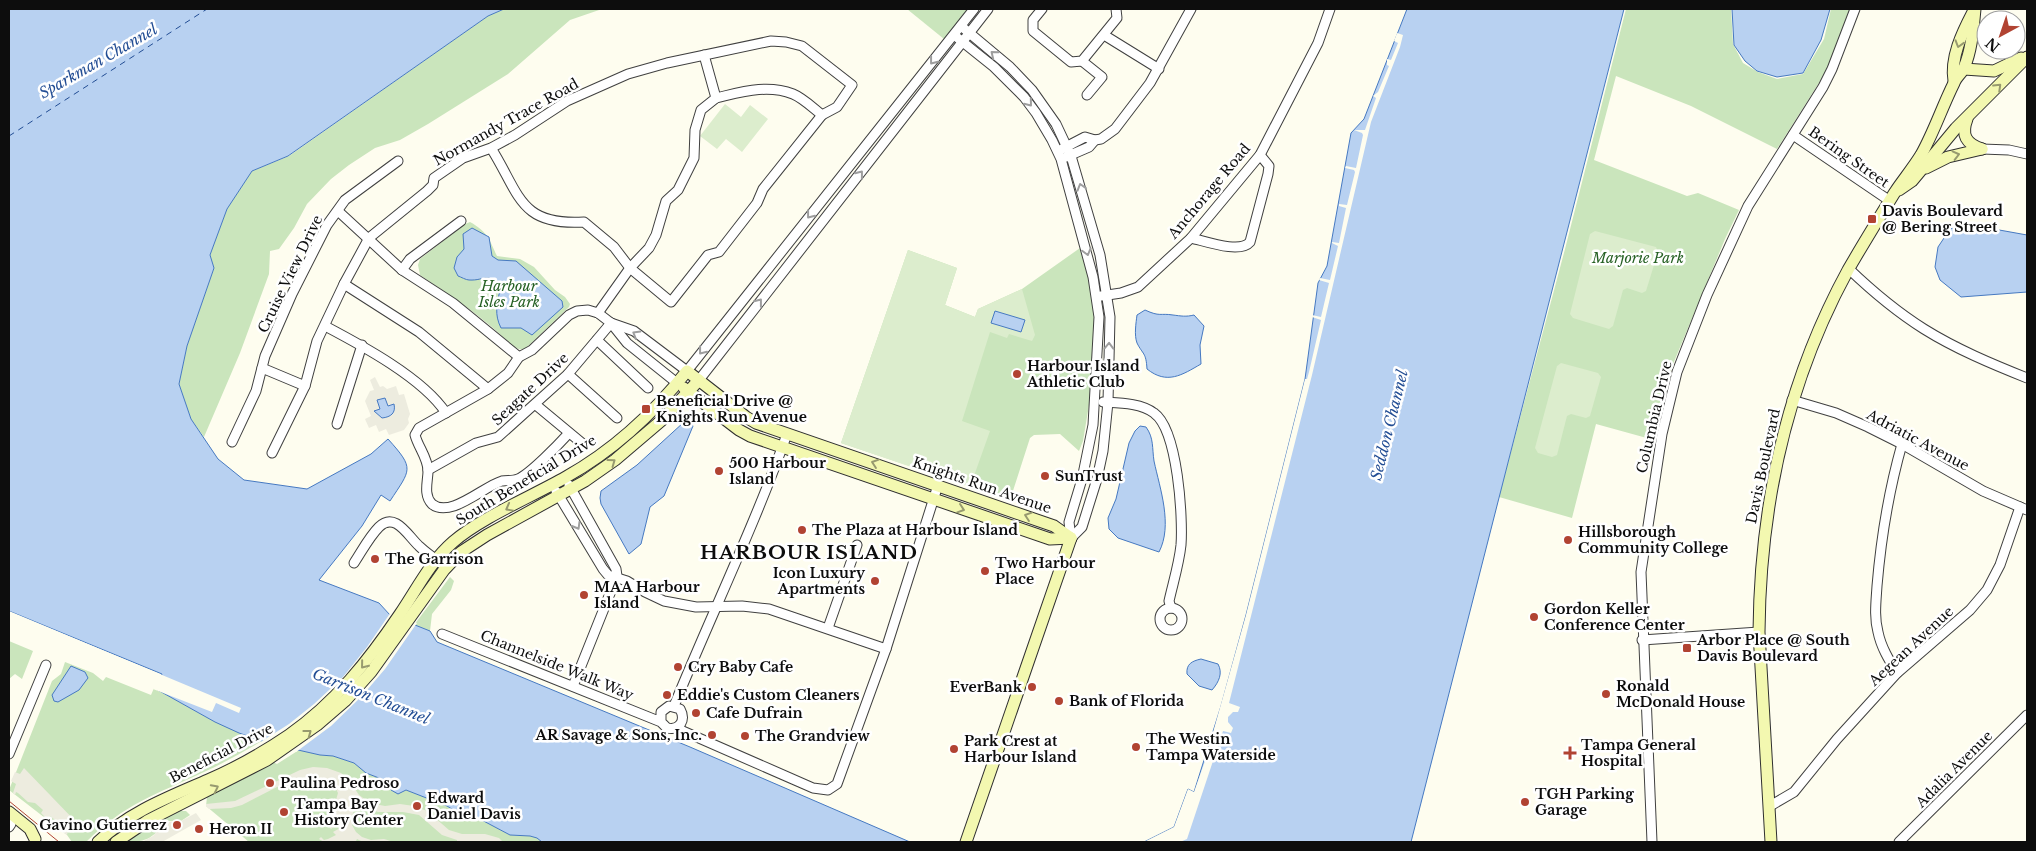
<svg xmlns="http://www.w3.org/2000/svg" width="2036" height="851" viewBox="0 0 2036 851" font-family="'Libre Baskerville',serif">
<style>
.green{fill:#cae5bc}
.pitch{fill:#dcedcd}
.plaza{fill:#edecdf}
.water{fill:#b8d1f1;stroke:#4679c1}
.pier{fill:#fefdef}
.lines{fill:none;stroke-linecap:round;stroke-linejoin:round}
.ferry{stroke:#224d94;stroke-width:1;stroke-dasharray:6 5;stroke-linecap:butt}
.street-casing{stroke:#404040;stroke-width:11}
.secondary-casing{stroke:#2f2f2f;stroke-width:13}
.street{stroke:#fff;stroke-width:9}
.secondary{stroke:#f3f8b0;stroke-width:11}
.tram{stroke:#b14332;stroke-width:1}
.oneway{stroke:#979a6f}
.oneway2{stroke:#9e9e9e}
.poi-dot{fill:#b14332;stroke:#fff;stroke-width:2}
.labels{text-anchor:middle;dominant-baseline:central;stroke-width:5;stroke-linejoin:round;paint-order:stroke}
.street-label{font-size:14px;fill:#0d0d0d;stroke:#fff}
.poi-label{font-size:14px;font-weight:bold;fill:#0d0d0d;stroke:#fff;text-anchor:start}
.park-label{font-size:14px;font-style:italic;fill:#256023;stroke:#fff}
.water-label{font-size:15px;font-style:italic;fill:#224d94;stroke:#fff}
.district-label{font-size:19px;font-weight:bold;letter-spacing:1px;fill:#0d0d0d;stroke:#fff}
</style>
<rect width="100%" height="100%" fill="#fefdef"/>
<g class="green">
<polygon points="504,9 602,9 570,20 508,74 428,124 400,140 375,148 349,165 331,179 307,204 294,228 279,249 270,251 269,274 240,353 204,437 191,419 179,384 187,346 214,268 210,255 227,209 252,171 289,156 488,16"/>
<polygon points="907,9 968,9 944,39"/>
<polygon points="1626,9 1731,9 1733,44 1743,63 1758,72 1777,79 1803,74 1824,39 1831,9 1850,9 1829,67 1777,149 1691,106 1616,76 1594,160 1687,196 1698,193 1739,210 1725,239 1671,369 1654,440 1596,424 1572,518 1499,497 1565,249"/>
<path d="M470,222C488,232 489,239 497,256L520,259L534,267L555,290L565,297L570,304L569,307L525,349C515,351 509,342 502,336C477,313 448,294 420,275L418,265L420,259L465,224Z"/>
<polygon points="1080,248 1091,283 1096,317 1093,381 1083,441 1079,451 1060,434 1034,435 1030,438 1011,497 1011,500 841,443 908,250 957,268 945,305 975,317 978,309 1022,289"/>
<polygon points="450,577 454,581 451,590 432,614 430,631 414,625"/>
<polygon points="9,641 33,651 22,679 15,674 9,679"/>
<path d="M65,662L93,673L103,681L106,677L151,695L154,688L156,689L215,722L262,741C243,752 224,763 204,772C157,794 124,804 86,842H72L67,835L9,790L52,681L61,674Z"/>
<polygon points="299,750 320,755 333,756 354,763 366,773 379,778 399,792 406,790 447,806 460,814 476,817 510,835 530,836 537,838 542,842 249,842 206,806 207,797 273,762 277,764"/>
<path d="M180,811H186L190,815L181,821H168C151,838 149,842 125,842L146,828Z"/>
</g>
<g class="pitch">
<polygon points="725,104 741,117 750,105 768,119 742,152 726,139 717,149 700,136"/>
<polygon points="1595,231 1656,247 1658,252 1646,291 1642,293 1627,288 1623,290 1613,326 1609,329 1573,318 1570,314 1590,234"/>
<polygon points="908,250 957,268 945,305 975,317 978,309 1022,289 1035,335 1032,341 1009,334 1007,338 990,332 962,421 990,431 970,487 841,443"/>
<polygon points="1561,363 1598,373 1601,377 1590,416 1586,418 1571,414 1567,416 1557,455 1552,457 1538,453 1535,448 1557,366"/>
</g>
<g class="plaza">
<polygon points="375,377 380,387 383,386 387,389 396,386 399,395 404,394 410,414 408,419 409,423 404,430 389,435 386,429 379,432 376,425 369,428 365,419 371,416 365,401 370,391 374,390 370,380"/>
<polygon points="313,767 327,768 341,773 348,779 359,795 370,803 385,806 400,804 414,806 427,811 449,830 462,834 485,834 499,838 503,842 457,842 457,840 442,835 419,815 403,812 378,812 359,805 355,808 352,816 352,825 356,832 362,837 371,840 384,839 394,842 363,842 357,839 356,841 357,842 324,842 319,839 321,837 324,840 328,839 336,835 333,832 340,828 337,824 331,829 325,822 331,815 329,809 334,807 338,793 334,785 320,778 317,779 314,787 306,785 309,782 305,780 299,787 296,788 295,782 277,787 242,805 231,808 209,809 206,806 206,804 235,801 300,770"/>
<polygon points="24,768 78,824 71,833 68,830 67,835 64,833 64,827 50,816 47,819 41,813 43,810 35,803 28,802 18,793 16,792 15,795 13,793 16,784 11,781 15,772 20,774"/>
<polygon points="196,813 201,820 162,842 142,842 153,836 165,822 181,821"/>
</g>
<g class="water">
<path d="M9,9H504L488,16L288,156L252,171L227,209L210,255L214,268L187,346L179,384L191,419L218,459L244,480L307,489L371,454L388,439C415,469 411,469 390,501L381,495L362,526L319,580L379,603L390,615L430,631L437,642L690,747L910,842H542L537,838L530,836L510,835L476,817L460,814L447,806L406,790L398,794L391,790L392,787L379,778L366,773L354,763L333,756L320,755L267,743L239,733L215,722L156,689L162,674L9,611Z"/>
<polygon points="1407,9 1624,9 1411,842 1144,842 1174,827 1188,789 1194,792 1221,706 1246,615 1305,379 1318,283 1327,266 1351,133 1364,119"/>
<polygon points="1732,9 1830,9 1821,40 1803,73 1777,77 1757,71 1745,61 1734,45"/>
<polygon points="1966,224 2027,235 2027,292 1961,297 1940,280 1935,267 1938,247 1950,229"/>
<path d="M472,228L489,237L492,256L498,260L516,261L562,301L563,307L532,335L521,328H501C494,314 497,304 500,290C488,270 486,281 469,280C466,280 461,277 458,276L454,268L457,257L464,249L463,234Z"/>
<path d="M1145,310C1160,317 1160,313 1173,315C1181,316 1186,317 1194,315L1204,326L1200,345L1201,364C1182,375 1167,385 1147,369C1146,352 1143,355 1137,343C1134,335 1136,323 1137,315Z"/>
<polygon points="995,311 1025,320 1021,332 991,323"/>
<path d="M385,398L388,406L394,404C396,413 391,417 382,418L374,411L380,409L377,400Z"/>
<polygon points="684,422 690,422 693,426 664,496 650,507 641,544 629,554 601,504 600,498 601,491 637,465"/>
<path d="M1140,426L1146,427C1154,438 1152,448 1154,461C1160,489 1173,525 1159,552L1118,538L1109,529L1108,518L1116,499L1129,443L1135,431Z"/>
<path d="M1201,659L1218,664C1223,673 1219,682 1212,690L1199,686L1187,674C1186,664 1192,661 1201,659Z"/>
<polygon points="71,666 85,672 88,678 79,690 58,702 54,701 52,695"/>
</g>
<g class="pier">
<polygon points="1397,33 1403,35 1400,47 1371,122 1312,375 1229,703 1240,707 1238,712 1233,712 1228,717 1228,722 1233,728 1231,733 1223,731 1187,839 1180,842 1144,842 1174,827 1188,789 1194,792 1205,761 1246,615 1305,379 1307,379 1309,372 1321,320 1312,317 1312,315 1321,317 1329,283 1319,280 1320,278 1330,280 1338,246 1332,243 1332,242 1339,243 1346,208 1339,206 1339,204 1347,205 1355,172 1354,170 1345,168 1346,166 1356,168 1363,135 1362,133 1354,130 1365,130 1376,98 1373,96 1378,92 1389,66 1387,65 1387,59 1391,60 1398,43 1394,41"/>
<polygon points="9,611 241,708 239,713 216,703 212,712 153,689 159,676 9,614"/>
<polygon points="391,612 417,623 385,669 362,696 331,726 296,752 259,743 289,724 314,704 343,677 367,647"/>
</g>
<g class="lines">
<polyline class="ferry" points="9,136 207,9"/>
<defs>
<g id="street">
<polyline points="1042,9 1033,20 1033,31 1071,62 1082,61 1117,18 1116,9"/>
<polyline points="961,26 1010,67 1032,90 1056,124 1071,156 1100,255 1110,317 1108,402 1103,451 1097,479 1082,527 1071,538"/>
<polyline points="954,35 994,67 1024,97 1036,113 1052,140 1061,159 1093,277 1099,317 1093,425 1082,479 1069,522 1071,538"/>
<polyline points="1104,35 1159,69"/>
<polyline points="1082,61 1102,77 1087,95"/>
<path d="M716,98C742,92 767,84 793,94C803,98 813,108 822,115"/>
<polyline points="1793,135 1890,201"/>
<polyline points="1062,149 1085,137 1095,140 1101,139 1115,129 1150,83 1191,9"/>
<polyline points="1982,149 2009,150 2027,154"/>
<polyline points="1066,157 1089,147 1095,140"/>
<polyline points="338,211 402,270 453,303 519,357"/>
<path d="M1191,238C1205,241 1240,254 1250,242L1268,174L1269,166L1260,155"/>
<path d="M1849,269C1872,291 1897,312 1924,329C1956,349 1992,364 2027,378"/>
<polyline points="402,270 410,259 461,221"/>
<polyline points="344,284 419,332 488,389"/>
<polyline points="1101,296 1121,293 1138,287 1191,238 1260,155 1318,43 1330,9"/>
<polyline points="598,313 630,268 649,248 656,235 666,201 678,190 694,158 695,130 701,110 716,98 704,55"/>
<polyline points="611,323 634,331 687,371 974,9"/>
<path d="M325,326C361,345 423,378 446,413"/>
<polyline points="597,340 648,388"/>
<polyline points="262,368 305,386"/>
<polyline points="568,374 617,418"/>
<polyline points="699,380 988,9"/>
<polyline points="1792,400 1836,413 1868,427 1902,444 1983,491 2027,510"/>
<path d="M1103,402C1120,403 1141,403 1154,413C1178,430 1183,518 1181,545C1179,564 1173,583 1169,601L1171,608"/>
<polyline points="536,405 583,444"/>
<polyline points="337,424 362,345"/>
<path d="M569,433C559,444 530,474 518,479C513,481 507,480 502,481C484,486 450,519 432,504C423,495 428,481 428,471C428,458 418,447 415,435L419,428L488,389L508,373L519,357L532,350L569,315L577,311L588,310L598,313L611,323L627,343L677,383"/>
<polyline points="232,442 256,391 265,356 292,294 327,225 345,200 398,161"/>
<path d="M272,453L305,386L317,341L344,284L369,238L427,191L433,185L434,178L463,158L491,148L515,135L567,101L628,74L667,63L771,41L786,42L802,46L852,85L837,107L822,115L763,189L757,203L719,252L708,255L671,302L630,268L614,247L584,222C519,226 520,194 491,148"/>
<polyline points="428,470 476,443 498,437 568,374 611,323"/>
<polyline points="569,485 616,569 617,576 573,686"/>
<polyline points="556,491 603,569 608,575 627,581 645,592 664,601 696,607 742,606 769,609 886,649 938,485"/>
<path d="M354,563C362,551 369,537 379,527C395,511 408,536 419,546C425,552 433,557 440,563"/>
<circle cx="1171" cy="619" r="11"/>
<polyline points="828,628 857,545"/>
<path d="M442,634L661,722L667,728C680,731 686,720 680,709L669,706L661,712V722"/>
<polyline points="1642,640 1759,632"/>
<path d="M1897,673C1889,660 1881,647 1878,632C1874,617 1876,602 1877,586C1881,538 1889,490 1902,444"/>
<path d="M674,706C711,615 754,527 787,434"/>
<polyline points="676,728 813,788 828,790 837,784 886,649"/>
<polyline points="9,754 46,665"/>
<polyline points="1770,806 1794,792 1837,739 1897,673 1970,610 1987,590 2000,565 2020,507"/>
<polyline points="9,827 11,824"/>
<polyline points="1652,842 1641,572 1662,434 1677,372 1707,295 1748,206 1823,87 1832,69 1855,9"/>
<polyline points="1899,842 2027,715"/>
</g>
<g id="secondary">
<polyline points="1964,69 1994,71 2021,58"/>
<path d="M1954,81C1950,58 1962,33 1973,12"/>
<path d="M1967,119C1961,135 1966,144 1982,149"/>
<polyline points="1926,168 1948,157 1982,149"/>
<polyline points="1899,190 1912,181 1956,128 2027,57"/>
<polyline points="684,388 739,430 750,436 1050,539 1071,538"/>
<polyline points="9,812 30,829 35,839"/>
<path d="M98,842C129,812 169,797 208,780C236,768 264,752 289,735C335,703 369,660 400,614C417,589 430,562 453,542C482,517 531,497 566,477C614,450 653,414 687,371L746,417L756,423L1054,526L1071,538"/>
<polyline points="116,842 147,821 267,760 317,725 346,700 371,672 444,570 461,552 487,535 585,481 615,460 662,420 699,380"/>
<polyline points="966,842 1071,538"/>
<path d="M1771,842L1759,632C1760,505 1787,382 1848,270C1863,244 1879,218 1895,192C1903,180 1913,168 1921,155C1934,132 1942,107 1954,83C1956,77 1962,73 1964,68C1972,49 1973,29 1975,9"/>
</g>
</defs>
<use href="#street" class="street-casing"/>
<use href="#secondary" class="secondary-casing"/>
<use href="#street" class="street"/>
<use href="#secondary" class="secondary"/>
<polyline class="tram" points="9,801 59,842"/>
</g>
<defs><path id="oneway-chevron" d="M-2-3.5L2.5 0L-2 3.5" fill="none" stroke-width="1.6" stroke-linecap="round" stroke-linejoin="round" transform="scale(1.25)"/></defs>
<g class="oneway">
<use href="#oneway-chevron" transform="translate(1959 44) rotate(107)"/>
<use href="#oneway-chevron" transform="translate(1998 87) rotate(-44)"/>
<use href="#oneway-chevron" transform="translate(1956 155) rotate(-14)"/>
<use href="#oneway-chevron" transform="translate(612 462) rotate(-36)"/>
<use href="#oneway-chevron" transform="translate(875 463) rotate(-161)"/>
<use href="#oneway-chevron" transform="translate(509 508) rotate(151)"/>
<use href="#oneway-chevron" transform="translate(961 509) rotate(19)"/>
<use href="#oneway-chevron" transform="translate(1028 516) rotate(-161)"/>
<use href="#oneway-chevron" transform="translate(364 665) rotate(129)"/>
<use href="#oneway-chevron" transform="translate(308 733) rotate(-37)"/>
<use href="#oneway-chevron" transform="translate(215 788) rotate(-27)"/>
</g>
<g class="oneway2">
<use href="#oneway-chevron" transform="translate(994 54) rotate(-141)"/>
<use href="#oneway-chevron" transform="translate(933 61) rotate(128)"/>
<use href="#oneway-chevron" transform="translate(1029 103) rotate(51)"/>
<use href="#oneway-chevron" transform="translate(860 174) rotate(-52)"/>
<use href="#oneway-chevron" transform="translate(1081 187) rotate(-107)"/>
<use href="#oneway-chevron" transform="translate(810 215) rotate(128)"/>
<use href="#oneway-chevron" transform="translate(1087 252) rotate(75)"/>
<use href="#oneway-chevron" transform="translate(759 302) rotate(-52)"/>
<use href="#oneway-chevron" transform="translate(636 334) rotate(-149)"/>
<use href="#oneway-chevron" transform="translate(1109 346) rotate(-89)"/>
<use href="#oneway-chevron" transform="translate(702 351) rotate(128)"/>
<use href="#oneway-chevron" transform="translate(577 526) rotate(60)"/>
</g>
<g class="poi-dot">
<rect x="1867" y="214" width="10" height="10" rx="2.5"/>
<circle cx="1017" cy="374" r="5"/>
<rect x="641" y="404" width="10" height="10" rx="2.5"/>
<circle cx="719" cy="471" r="5"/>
<circle cx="1045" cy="476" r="5"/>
<circle cx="802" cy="530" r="5"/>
<circle cx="1568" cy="540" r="5"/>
<circle cx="375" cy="559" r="5"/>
<circle cx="985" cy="571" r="5"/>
<circle cx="875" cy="581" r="5"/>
<circle cx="584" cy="595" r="5"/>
<circle cx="1534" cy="617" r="5"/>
<rect x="1682" y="643" width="10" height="10" rx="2.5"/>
<circle cx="678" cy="667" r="5"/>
<circle cx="1032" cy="687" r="5"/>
<circle cx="1606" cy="694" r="5"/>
<circle cx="667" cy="695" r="5"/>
<circle cx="1059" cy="701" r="5"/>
<circle cx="696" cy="713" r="5"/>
<circle cx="712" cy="735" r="5"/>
<circle cx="745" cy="736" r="5"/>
<circle cx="1136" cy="747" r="5"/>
<circle cx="954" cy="749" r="5"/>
<path d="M1567.5 745.5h5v5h5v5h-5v5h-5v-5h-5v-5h5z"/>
<circle cx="270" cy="783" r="5"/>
<circle cx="1525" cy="802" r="5"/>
<circle cx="417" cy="806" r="5"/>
<circle cx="284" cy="812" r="5"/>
<circle cx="177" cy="825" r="5"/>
<circle cx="199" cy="829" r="5"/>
</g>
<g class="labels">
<g class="street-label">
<text transform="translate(506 122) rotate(-29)">Normandy Trace Road</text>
<text transform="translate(1849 157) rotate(35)">Bering Street</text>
<text transform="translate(1209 191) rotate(-50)">Anchorage Road</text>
<text transform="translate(290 274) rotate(-64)">Cruise View Drive</text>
<text transform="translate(530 389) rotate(-43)">Seagate Drive</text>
<text transform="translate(1654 417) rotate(-77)">Columbia Drive</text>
<text transform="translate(1918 440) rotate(28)">Adriatic Avenue</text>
<text transform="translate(1763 466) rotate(-78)">Davis Boulevard</text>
<text transform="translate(526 480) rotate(-31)">South Beneficial Drive</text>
<text transform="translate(982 485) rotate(19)">Knights Run Avenue</text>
<text transform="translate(1911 646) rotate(-43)">Aegean Avenue</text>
<text transform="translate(557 665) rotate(22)">Channelside Walk Way</text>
<text transform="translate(221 753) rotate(-27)">Beneficial Drive</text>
<text transform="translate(1954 769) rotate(-45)">Adalia Avenue</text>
</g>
<g class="poi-label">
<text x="1882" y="211">Davis Boulevard<tspan x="1882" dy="16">@ Bering Street</tspan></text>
<text x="1027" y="366">Harbour Island<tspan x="1027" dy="16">Athletic Club</tspan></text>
<text x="656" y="401">Beneficial Drive @<tspan x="656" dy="16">Knights Run Avenue</tspan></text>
<text x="729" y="463">500 Harbour<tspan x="729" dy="16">Island</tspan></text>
<text x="1055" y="476">SunTrust</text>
<text x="812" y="530">The Plaza at Harbour Island</text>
<text x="1578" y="532">Hillsborough<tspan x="1578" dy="16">Community College</tspan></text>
<text x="385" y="559">The Garrison</text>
<text x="995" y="563">Two Harbour<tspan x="995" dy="16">Place</tspan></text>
<text x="865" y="573" text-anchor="end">Icon Luxury<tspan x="865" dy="16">Apartments</tspan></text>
<text x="594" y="587">MAA Harbour<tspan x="594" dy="16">Island</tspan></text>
<text x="1544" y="609">Gordon Keller<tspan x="1544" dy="16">Conference Center</tspan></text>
<text x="1697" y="640">Arbor Place @ South<tspan x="1697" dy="16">Davis Boulevard</tspan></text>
<text x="688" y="667">Cry Baby Cafe</text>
<text x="1616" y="686">Ronald<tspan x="1616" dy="16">McDonald House</tspan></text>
<text x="1022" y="687" text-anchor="end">EverBank</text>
<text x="677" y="695">Eddie's Custom Cleaners</text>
<text x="1069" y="701">Bank of Florida</text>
<text x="706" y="713">Cafe Dufrain</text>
<text x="702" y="735" text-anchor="end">AR Savage &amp; Sons, Inc.</text>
<text x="755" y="736">The Grandview</text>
<text x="1146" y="739">The Westin<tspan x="1146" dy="16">Tampa Waterside</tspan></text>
<text x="964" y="741">Park Crest at<tspan x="964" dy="16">Harbour Island</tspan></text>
<text x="1581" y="745">Tampa General<tspan x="1581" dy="16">Hospital</tspan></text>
<text x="280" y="783">Paulina Pedroso</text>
<text x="1535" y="794">TGH Parking<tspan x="1535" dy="16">Garage</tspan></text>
<text x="427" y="798">Edward<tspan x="427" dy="16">Daniel Davis</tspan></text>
<text x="294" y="804">Tampa Bay<tspan x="294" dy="16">History Center</tspan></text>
<text x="167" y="825" text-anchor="end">Gavino Gutierrez</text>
<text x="209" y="829">Heron II</text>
</g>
<g class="park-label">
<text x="1638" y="258">Marjorie Park</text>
<text x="509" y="286">Harbour<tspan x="509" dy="16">Isles Park</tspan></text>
</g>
<g class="water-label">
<text transform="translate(98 61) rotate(-30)">Sparkman Channel</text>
<text transform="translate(1389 425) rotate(-76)">Seddon Channel</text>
<text transform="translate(371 696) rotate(22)">Garrison Channel</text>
</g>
<g class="district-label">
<text x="809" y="552">HARBOUR ISLAND</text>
</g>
</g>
<rect width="2036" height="851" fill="none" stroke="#0d0d0d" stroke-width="20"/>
<g transform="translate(2001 35) rotate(220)"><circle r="24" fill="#ffffff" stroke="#9e9e9e"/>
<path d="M0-4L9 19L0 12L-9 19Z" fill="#b14332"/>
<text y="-8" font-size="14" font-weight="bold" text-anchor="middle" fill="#0d0d0d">N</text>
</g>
</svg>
